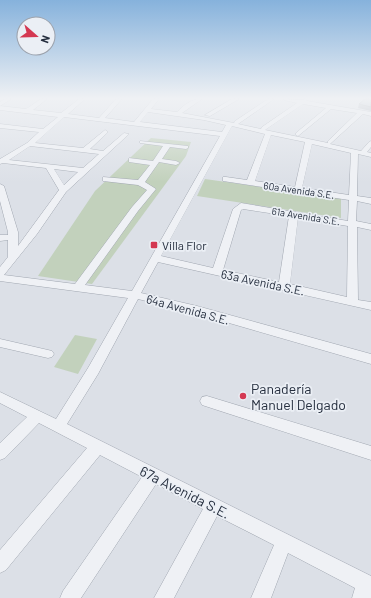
<svg xmlns="http://www.w3.org/2000/svg" width="371" height="598" viewBox="0 0 371 598" font-family="Barlow,sans-serif">
<style>
.green{fill:#c2d1bc}
.lines{fill:none;stroke-linecap:round;stroke-linejoin:round}
.minor-casing{stroke:#a1a7b1;stroke-width:1}
.minor{fill:#eff1f5;fill-rule:evenodd}
.wall{fill:#9a9fa9}
.building{fill:#b3b9c4;stroke:#7d8289}
.poi-dot{fill:#d43852;stroke:#ebeff5;stroke-width:1.5}
.labels{text-anchor:middle;dominant-baseline:central;stroke-width:3.5;stroke-linejoin:round;paint-order:stroke}
.far-street-label{font-size:10px;fill:#252e3e;stroke:#ebeff5}
.poi-label{font-size:12px;fill:#252e3e;stroke:#ebeff5;text-anchor:start}
.street-label{font-size:12px;fill:#252e3e;stroke:#ebeff5}
.near-poi-label{font-size:14px;fill:#252e3e;stroke:#ebeff5;text-anchor:start}
.near-street-label{font-size:14px;fill:#252e3e;stroke:#ebeff5}
</style>
<rect width="100%" height="100%" fill="#dce0e7"/>
<g class="green">
<polygon points="151,138 191,142 186,156 92,284 38,276 95,191"/>
<polygon points="205,179 341,198 341,218 197,196"/>
<polygon points="75,335 97,339 78,374 54,367"/>
</g>
<g class="lines">
<defs>
<g id="minor">
<polygon points="5,99 11,99 0,106 0,102"/>
<path d="M41,99H47L33,110L61,113L79,99H85L68,114L99,118L116,99H122L105,118L134,122L153,99H159L151,109L177,112C184,105 191,99 202,99L182,113L234,123L235,121L268,99H274L238,124L261,129L262,127L297,103L284,100L283,99L301,100L306,99L307,101L371,112V116L363,114L330,144L361,151L369,142L371,141V147L367,152L371,153V157L358,154L357,196L371,198V204L357,201L356,221L371,224V230L357,227L358,300L371,302V310L158,262L141,293L197,306L371,354V364L191,312L138,299L98,374L67,424L371,576V598H352L355,588L288,553L271,598H251L274,545L217,516L174,598H154L203,509L156,484L81,598H60L63,591L142,477L100,455L6,570L0,573V550L87,448L39,423L5,458L0,460V443L27,417L0,403V392L56,419L88,368L128,298L0,281V267L8,257V240L0,241V235H8V232L0,201V184L4,186L18,232V246L59,190L46,168L3,163L0,164V159L27,143L39,132L0,128V124L43,129L58,117L0,110V106L26,109ZM303,104L326,108L296,133V135L298,136L331,109L357,113L328,141V143L265,130ZM148,112L204,120L226,125L222,132L140,122ZM64,117L220,136L132,291L85,285L138,211L156,189L145,182L159,162L176,165L180,163L176,161L162,159L170,147L186,149L188,148V146L140,141V143L163,146L153,161L129,158V162L150,165L138,180L103,177V181L138,185L147,190L132,207L75,284L4,275L37,234L66,192L129,134L124,133L103,151L90,149L107,133V131L105,130L83,148L35,143ZM232,126L265,134L247,180L226,177H223V181L349,200L348,221L241,203L233,209L213,268L161,256ZM271,135L305,142L295,187L255,181ZM312,144L351,153L349,195L302,188ZM30,146L99,154L83,168L9,160ZM54,169L78,172L64,185ZM243,209L289,216L279,282L223,270L241,210ZM298,218L348,226L347,297L290,284Z"/>
<polygon points="232,99 239,99 210,116 205,115"/>
<polygon points="0,339 48,350 52,351 54,354 52,357 48,358 0,347"/>
<polygon points="207,396 371,446 371,460 202,405 200,401 202,397"/>
</g>
</defs>
<use href="#minor" class="minor-casing"/>
<use href="#minor" class="minor"/>
</g>
<polygon class="wall" points="371,99 371,111 358,108 359,104"/>
<polygon class="building" points="365,99 371,99 371,107 359,104"/>
<linearGradient id="sky" x2="0" y2="1"><stop stop-color="#86b2dc"/><stop offset="0.54" stop-color="#eff1f4"/><stop offset="1" stop-color="#eff1f4" stop-opacity="0"/></linearGradient>
<rect width="371" height="182" fill="url(#sky)"/>
<g class="poi-dot">
<rect x="150" y="241" width="8" height="8" rx="2"/>
<circle cx="243" cy="396" r="4"/>
</g>
<g class="labels">
<g class="far-street-label">
<text transform="translate(299 190) rotate(8)">60a Avenida S.E.</text>
<text transform="translate(306 216) rotate(9)">61a Avenida S.E.</text>
</g>
<g class="poi-label">
<text x="162" y="245">Villa Flor</text>
</g>
<g class="street-label">
<text transform="translate(263 282) rotate(12)">63a Avenida S.E.</text>
<text transform="translate(188 309) rotate(15)">64a Avenida S.E.</text>
</g>
<g class="near-poi-label">
<text x="251" y="388">Panadería<tspan x="251" dy="16">Manuel Delgado</tspan></text>
</g>
<g class="near-street-label">
<text transform="translate(185 492) rotate(27)">67a Avenida S.E.</text>
</g>
</g>
<g transform="translate(36 36) rotate(110)"><circle r="19" fill="#ebeff5" stroke="#9ca2ac"/>
<path d="M0-3L7 15L0 10L-7 15Z" fill="#d43852"/>
<text y="-6" font-size="11" font-weight="bold" text-anchor="middle" fill="#252e3e">N</text>
</g>
</svg>
